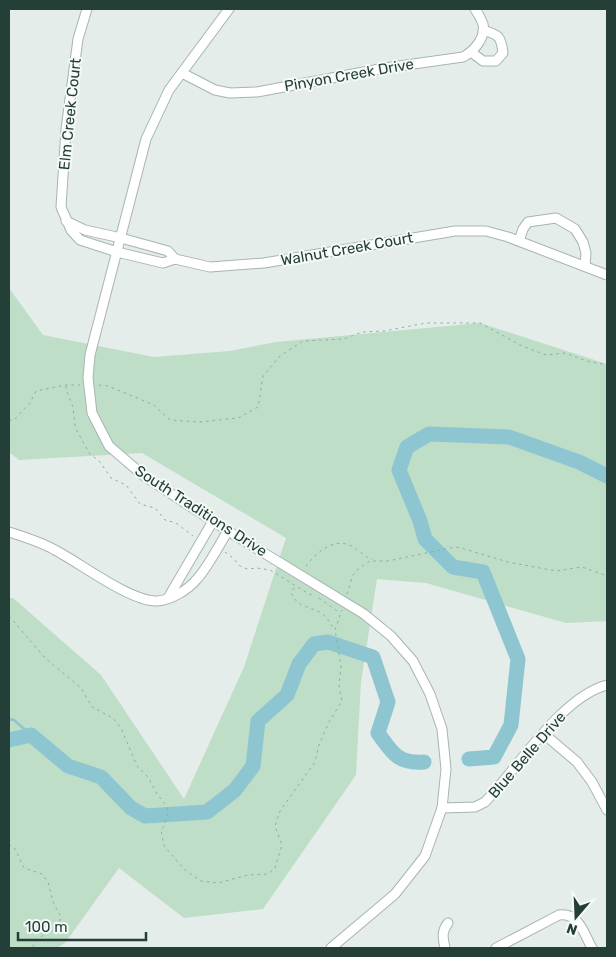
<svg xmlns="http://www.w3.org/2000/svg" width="616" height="957" viewBox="0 0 616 957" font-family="Rubik,sans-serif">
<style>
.green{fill:#bedec7}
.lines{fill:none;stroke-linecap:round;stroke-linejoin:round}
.stream{stroke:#8dc6d1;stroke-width:2.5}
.river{stroke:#8dc6d1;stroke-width:15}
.minor-casing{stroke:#a7b5b0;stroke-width:11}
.path{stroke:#85b0a3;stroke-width:1;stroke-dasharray:2.5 4;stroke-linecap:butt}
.minor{stroke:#fff;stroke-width:9}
.labels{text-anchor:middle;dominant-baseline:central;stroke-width:4;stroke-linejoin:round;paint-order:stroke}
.street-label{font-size:15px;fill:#243f38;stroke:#f5faf7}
</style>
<rect width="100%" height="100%" fill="#e4ede9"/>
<polygon class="green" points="9,288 43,335 154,357 230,351 276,342 480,323 607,364 607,621 566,623 426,583 377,579 361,682 356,775 263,909 184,918 119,868 65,943 57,948 9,948 9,598 13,598 101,675 184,799 244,667 286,538 142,453 19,460 9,452"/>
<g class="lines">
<polyline class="stream" points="9,719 14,720 31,735"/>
<g class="river">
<path d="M9,740L31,735L68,766L101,777L131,808L145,816L207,812L235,790L253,766L258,721L287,695L299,664L314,644L328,642L373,657L388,702L378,733C392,752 397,764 424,762"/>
<polyline points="469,759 494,757 511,725 518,659 483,572 453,567 425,539 420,521 399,470 407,447 429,434 509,437 579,462 607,476"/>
</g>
<defs>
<g id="minor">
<polyline points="87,9 78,39 66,129 61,207 71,230 80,240 117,252 163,263 175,259 210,267 264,263 455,231 486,231 508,237 607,275"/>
<polyline points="229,9 169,90 146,139 90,355 88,378 92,413 109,446 144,476 228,531 364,614 391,636 413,661 430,694 442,729 446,769 442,808 425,856 395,894 331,948"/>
<path d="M471,52L483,61H496L503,53C501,36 499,35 483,30"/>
<path d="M182,73L215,90L230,93L257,92L385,68L463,57C474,51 486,38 483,24C481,19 478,13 475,9"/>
<polyline points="66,221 85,230 121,238 168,251 175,259"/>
<polyline points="519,241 523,229 528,222 556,218 575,229 583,242 586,253 585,266"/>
<path d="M9,532C25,537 41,542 55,550C80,563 131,602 157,601C171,600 188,590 197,579C208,567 219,545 228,531"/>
<polyline points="168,598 213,521"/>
<polyline points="544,734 577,762 592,782 607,810"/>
<path d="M442,808L475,807L485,802C518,768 561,697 607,685"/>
<path d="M445,948C443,938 441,932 448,923"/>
<path d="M496,948L559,915C579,912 584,934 592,948"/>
</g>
</defs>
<use href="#minor" class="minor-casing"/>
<g class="path">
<polyline points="99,385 108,386 154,405 170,420 199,422 238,418 258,407 263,376 280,356 303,341 344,339 362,332 384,331 426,323 480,323 522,346 546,355 565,353 587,361 607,365"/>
<polyline points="66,386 66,389 73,407 75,427 89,453 100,462 111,478 126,485 140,504 155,508 165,520 176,523 193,536"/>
<polyline points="9,420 14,420 30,403 36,391 66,385 80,385"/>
<polyline points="225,552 233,558 240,566 247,569 257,568 270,570 309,594 315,596"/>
<path d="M306,566C315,554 332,538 349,545C357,548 364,556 372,560"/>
<path d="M294,588L291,592C296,607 309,606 321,613C327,617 330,623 334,629"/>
<polyline points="347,594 353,575 358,569 370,561 388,561 455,547 461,548 508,562 556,571 582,567 607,576"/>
<polyline points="319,598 340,613"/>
<polyline points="9,616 45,658 81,688 92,707 113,718 121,728 137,766 148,777 157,794 165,804 168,811 164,826 161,830 164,846 185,870 201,881 218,883 248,875 268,874 275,868 282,845 275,826 280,811 315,762 319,745 329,722 342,701 339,686 341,665 335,630 342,610"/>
<polyline points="9,844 15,849 24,868 42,874 48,882 53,902 61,917 58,928 42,936 31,948"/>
</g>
<use href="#minor" class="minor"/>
</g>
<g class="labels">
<g class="street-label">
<text transform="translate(349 75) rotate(-10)">Pinyon Creek Drive</text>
<text transform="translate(70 114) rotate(-84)">Elm Creek Court</text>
<text transform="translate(347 249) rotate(-10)">Walnut Creek Court</text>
<text transform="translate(201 511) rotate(33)">South Traditions Drive</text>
<text transform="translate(527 755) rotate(-49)">Blue Belle Drive</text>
</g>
</g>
<rect width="616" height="957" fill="none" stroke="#243f38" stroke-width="20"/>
<g transform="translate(576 917) rotate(199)" stroke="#f5faf7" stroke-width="4" paint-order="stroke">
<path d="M0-4L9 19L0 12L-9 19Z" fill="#243f38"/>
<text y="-8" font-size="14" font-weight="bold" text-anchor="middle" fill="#243f38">N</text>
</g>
<path d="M18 932v8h128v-8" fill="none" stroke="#243f38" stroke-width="2.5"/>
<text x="25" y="932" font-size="15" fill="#243f38" stroke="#f5faf7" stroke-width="4" paint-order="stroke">100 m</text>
</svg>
